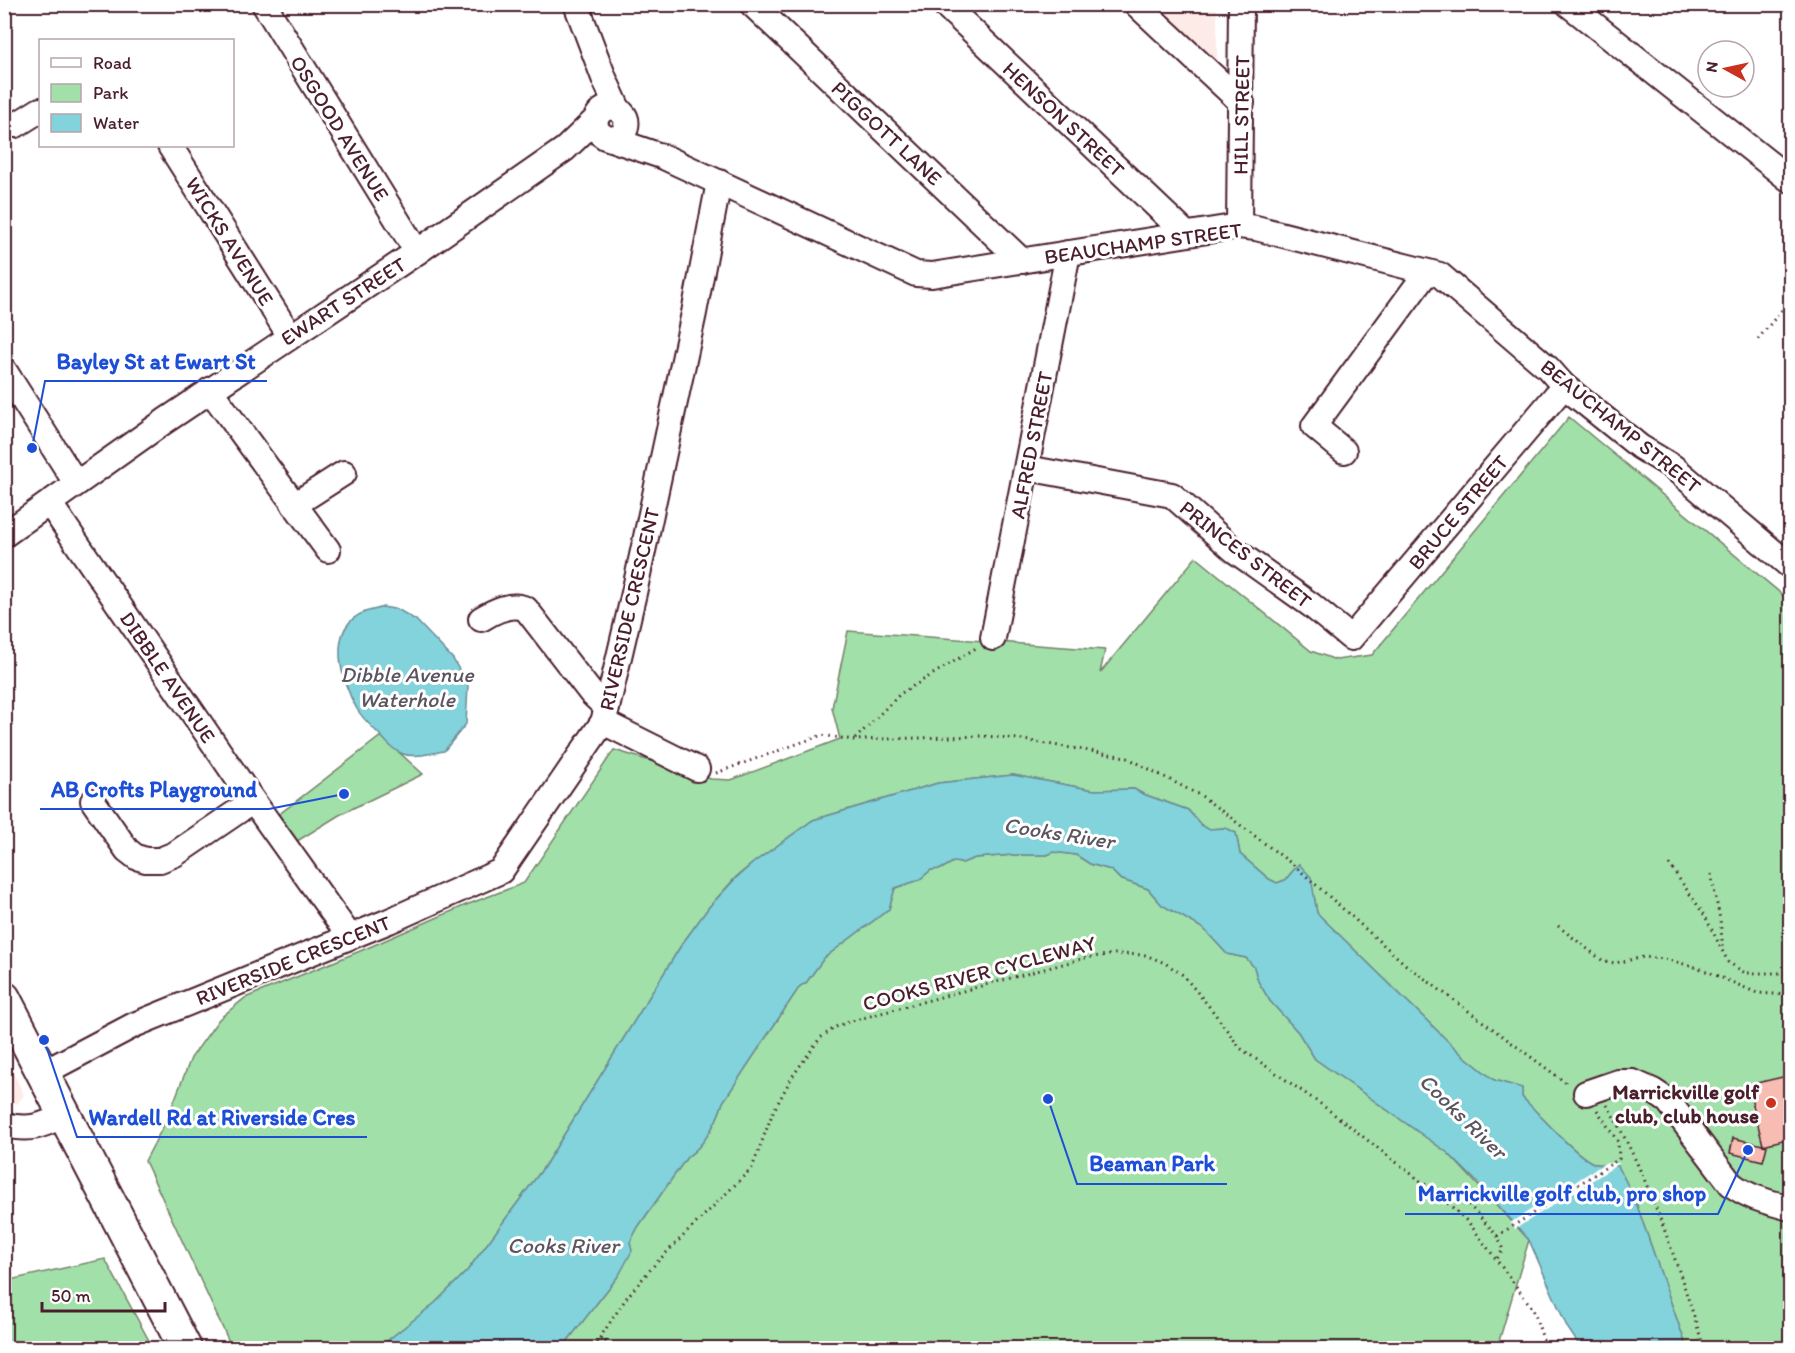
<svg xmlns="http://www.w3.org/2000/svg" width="1795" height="1353" viewBox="0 0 1795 1353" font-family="Itim,sans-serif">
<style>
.built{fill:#fdebe8}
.green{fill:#a1e0a9;stroke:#76806a;stroke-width:1.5}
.water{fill:#82d3db;stroke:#6c8b95;stroke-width:1.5}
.pier{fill:#fff}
.building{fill:#f7bcb2;stroke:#4a1f2b;stroke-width:1.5}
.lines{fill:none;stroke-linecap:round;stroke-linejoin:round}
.minor-casing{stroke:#4a1f2b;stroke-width:28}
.major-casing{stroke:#4a1f2b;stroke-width:36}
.path{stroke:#4a1f2b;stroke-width:3;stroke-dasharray:1.5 4.5;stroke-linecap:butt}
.minor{stroke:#fff;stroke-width:24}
.major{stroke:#fff;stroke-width:32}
.poi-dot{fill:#c8321e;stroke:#fff;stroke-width:2}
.labels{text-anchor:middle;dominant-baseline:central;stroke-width:6;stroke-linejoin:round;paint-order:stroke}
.street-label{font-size:21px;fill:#4a1f2b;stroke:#fff}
.poi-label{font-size:21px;font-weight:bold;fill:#4a1f2b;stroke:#fff;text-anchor:end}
.water-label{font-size:22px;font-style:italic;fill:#5b5560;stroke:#fff}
.leader{fill:none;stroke:#1d4ed8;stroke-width:2}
.callout-dot{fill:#1d4ed8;stroke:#fff;stroke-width:2}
.callout-label{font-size:22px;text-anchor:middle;font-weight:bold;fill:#1d4ed8;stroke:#fff;stroke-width:6;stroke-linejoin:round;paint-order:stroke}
</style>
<rect width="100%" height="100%" fill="#fff"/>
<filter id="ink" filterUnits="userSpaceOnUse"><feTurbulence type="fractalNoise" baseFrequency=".0167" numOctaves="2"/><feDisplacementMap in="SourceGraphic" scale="12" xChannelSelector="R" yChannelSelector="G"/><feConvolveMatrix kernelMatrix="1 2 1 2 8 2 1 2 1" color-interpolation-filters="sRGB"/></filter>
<g filter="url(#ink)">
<g class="built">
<polygon points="1166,5 1217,5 1217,71 1165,23"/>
<polygon points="5,1056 24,1095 17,1104 5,1100"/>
</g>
<g class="green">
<path d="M1569,417L1790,601V1348H1687L1635,1200L1618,1166C1610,1166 1599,1166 1591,1162C1571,1151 1539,1114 1522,1097V1088L1494,1080L1459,1052L1317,913L1315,900L1299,864L1285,880L1277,883L1269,879L1240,854L1236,833L1226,828L1208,829L1201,825L1188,810L1143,794L1134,789L1094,790L1013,775L938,783L813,820L753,863L736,877L709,907L682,944L544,1167L467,1271L435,1303L378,1348H232L145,1161L167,1119L191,1058L219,1019L245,998L365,949L466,905L524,883L614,750L711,779L731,780L840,739L832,708L848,631L1105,650L1100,673L1196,557L1311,651L1336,660L1372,655Z"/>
<polygon points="381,736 423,774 341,814 286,848 269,822"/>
<path d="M1054,852L1076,855L1090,864L1111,870L1120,879L1148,889L1162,905L1204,929L1227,954L1246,958L1254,967L1258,981L1270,1001L1298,1032L1315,1059L1448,1153L1529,1240L1497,1348H562L619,1275L630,1242L638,1227L687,1157C704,1146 717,1122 723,1102L800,986L806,983L824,958L889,909L895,888L919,880L931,870L941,869L953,862L962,863L975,858L1013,855H1047Z"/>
<polygon points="105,1259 153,1348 5,1348 5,1281"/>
</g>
<g class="water">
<path d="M383,607L399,610L416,620L453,659L468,686L466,724L444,751C432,753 414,758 403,754C392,750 386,741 378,733C371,726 362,718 357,709C341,682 325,627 365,612C371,610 378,609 383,607Z"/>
<path d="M1013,775L1094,790L1134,789L1143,794L1188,810L1201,825L1208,829L1226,828L1236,833L1240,854L1269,879L1277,883L1285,880L1299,864L1311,877L1317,913L1459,1052L1494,1080L1522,1088V1097C1539,1114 1571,1151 1591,1162C1599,1166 1609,1166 1618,1166L1635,1200L1687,1348H1581L1567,1327L1529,1240L1480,1185L1448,1153L1315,1059L1298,1032L1270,1001L1258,981L1254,967L1246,958L1227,954L1204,929L1162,905L1148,889L1120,879L1111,870L1090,864L1076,855L1054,852L1047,855H1013L975,858L962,863L953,862L941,869L931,870L919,880L895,888L889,909L824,958L806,983L800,986L723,1102C717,1122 704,1146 687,1157L638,1227L630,1242L632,1251L619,1275L562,1348H378L435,1303L467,1271L544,1167L682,944L709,907L736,878L753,863L813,820L938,783Z"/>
</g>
<polygon class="pier" points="1605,1163 1620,1163 1515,1229 1510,1223"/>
<g class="building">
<polygon points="1791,1075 1791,1138 1763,1145 1748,1085"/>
<polygon points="1733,1138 1767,1146 1763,1161 1730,1153"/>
</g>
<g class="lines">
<defs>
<g id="minor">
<polyline points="264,4 417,252"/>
<polyline points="576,4 604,78 618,109"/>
<polyline points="752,4 1022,261"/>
<polyline points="944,4 1185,233"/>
<polyline points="1136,4 1242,103"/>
<polyline points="1568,4 1790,180"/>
<polyline points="16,125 40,110"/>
<path d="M613,139C619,137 625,134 626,127C627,122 626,117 623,114C608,95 581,123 605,137L664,157L916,274L932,275L1239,226L1256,228L1440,275L1548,368L1564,386L1640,447L1673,467L1790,566"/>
<polyline points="170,146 290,336"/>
<polyline points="1239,226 1241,4"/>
<polyline points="4,370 76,483"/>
<polyline points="210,390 328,550"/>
<polyline points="1344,451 1314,426 1427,272"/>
<polyline points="1027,468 1172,495 1234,550 1311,605 1351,638 1564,386"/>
<polyline points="50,504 253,801 350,937"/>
<polyline points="294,505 344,473"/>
<polyline points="4,535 165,421 417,252 565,149 596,119"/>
<path d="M481,619C494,611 511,602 526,609L591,693L607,708"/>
<polyline points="993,638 1068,253"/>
<polyline points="603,722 697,769"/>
<polyline points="93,801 127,850 136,857 146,860 160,860 175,854 253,801"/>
<polyline points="43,1073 134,1025 389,921 501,871 603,722 607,708 634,593 694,313 719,182"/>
<path d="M1586,1093L1618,1082H1633L1653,1091L1668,1101L1731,1184C1749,1198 1769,1202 1790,1208"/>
<path d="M4,1125C32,1131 41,1126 65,1115"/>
</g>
<polyline id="major" points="4,998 185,1348"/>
</defs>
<use href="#minor" class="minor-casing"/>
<use href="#major" class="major-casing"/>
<g class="path">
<polyline points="1758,339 1790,300"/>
<polyline points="855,739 900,694 976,648"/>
<polyline points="716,773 822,735 853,740 982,736 1011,738 1126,757 1203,797 1296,867 1406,965 1569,1085"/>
<polyline points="1669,864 1705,916 1728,962 1745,973 1790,973"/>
<polyline points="1711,874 1720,919 1723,950"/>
<polyline points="1558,926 1603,961 1615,963 1644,957 1665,959 1699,968 1757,993 1790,995"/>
<path d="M1607,1105C1651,1181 1678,1266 1704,1348"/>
<polyline points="1442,1196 1462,1197 1497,1236 1503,1250 1496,1260"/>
<polyline points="1497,1236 1619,1159 1618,1142 1597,1110"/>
<polyline points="600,1338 617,1348"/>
<polyline points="593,1348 627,1297 656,1263 752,1168 773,1112 792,1077 820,1038 836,1027 848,1022 1085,958 1115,954 1145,955 1165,963 1183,975 1212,1010 1240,1048 1322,1105 1440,1196 1469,1223 1533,1309 1546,1348"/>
</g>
<use href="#minor" class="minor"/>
<use href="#major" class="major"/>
</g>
</g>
<circle class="poi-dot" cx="1771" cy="1103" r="6"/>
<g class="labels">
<g class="street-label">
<text transform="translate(1241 115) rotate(-89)">HILL STREET</text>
<text transform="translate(1064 119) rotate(43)">HENSON STREET</text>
<text transform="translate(340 128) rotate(58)">OSGOOD AVENUE</text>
<text transform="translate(887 133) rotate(43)">PIGGOTT LANE</text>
<text transform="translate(230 241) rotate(58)">WICKS AVENUE</text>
<text transform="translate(1143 243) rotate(-8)">BEAUCHAMP STREET</text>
<text transform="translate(343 301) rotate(-33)">EWART STREET</text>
<text transform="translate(1621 426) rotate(39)">BEAUCHAMP STREET</text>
<text transform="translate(1031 445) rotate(-79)">ALFRED STREET</text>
<text transform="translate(1458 512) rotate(-50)">BRUCE STREET</text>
<text transform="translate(1246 554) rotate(38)">PRINCES STREET</text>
<text transform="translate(629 609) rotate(-77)">RIVERSIDE CRESCENT</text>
<text transform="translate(168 677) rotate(56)">DIBBLE AVENUE</text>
<text transform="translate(293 960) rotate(-22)">RIVERSIDE CRESCENT</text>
<text transform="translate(979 973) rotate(-15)">COOKS RIVER CYCLEWAY</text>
</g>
<g class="poi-label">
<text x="1759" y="1091">Marrickville golf<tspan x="1759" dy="24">club, club house</tspan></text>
</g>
<g class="water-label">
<text x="407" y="674">Dibble Avenue<tspan x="407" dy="25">Waterhole</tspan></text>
<text transform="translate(1059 833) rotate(9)">Cooks River</text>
<text transform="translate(1463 1116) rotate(44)">Cooks River</text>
<text x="563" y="1245">Cooks River</text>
</g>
</g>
<path class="leader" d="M32 448L45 381H267M344 794L269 809H40M44 1040L77 1137H367M1048 1099L1077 1184H1227M1748 1150L1718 1214H1405"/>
<g class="callout-dot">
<circle cx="32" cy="448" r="6"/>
<circle cx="344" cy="794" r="6"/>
<circle cx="44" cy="1040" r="6"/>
<circle cx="1048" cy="1099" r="6"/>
<circle cx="1748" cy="1150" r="6"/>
</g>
<g class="callout-label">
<text x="156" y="369">Bayley St at Ewart St</text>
<text x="154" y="797">AB Crofts Playground</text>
<text x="222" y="1125">Wardell Rd at Riverside Cres</text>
<text x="1152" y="1171">Beaman Park</text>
<text x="1562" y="1201">Marrickville golf club, pro shop</text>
</g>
<rect width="1795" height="1353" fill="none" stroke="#fff" stroke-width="24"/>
<rect x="12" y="12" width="1771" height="1329" fill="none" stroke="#4a1f2b" stroke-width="2" filter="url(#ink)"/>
<rect x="39" y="39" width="195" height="108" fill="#ffffff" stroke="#b7a5aa" stroke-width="1.5"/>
<rect x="51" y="58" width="30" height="9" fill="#ffffff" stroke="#b7a5aa" stroke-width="1.5"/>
<text x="93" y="69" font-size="18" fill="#4a1f2b">Road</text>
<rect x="51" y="84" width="30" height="18" fill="#a1e0a9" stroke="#b7a5aa" stroke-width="1.5"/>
<text x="93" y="99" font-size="18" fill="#4a1f2b">Park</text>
<rect x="51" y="114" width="30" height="18" fill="#82d3db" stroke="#b7a5aa" stroke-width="1.5"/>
<text x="93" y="129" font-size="18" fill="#4a1f2b">Water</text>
<g transform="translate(1726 69) rotate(278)"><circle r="28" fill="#ffffff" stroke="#b7a5aa" stroke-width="1.5"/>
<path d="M0-4.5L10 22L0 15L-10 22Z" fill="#c8321e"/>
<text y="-9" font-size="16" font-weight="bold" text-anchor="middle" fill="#4a1f2b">N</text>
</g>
<path d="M42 1302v9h123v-9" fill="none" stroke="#4a1f2b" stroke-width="3"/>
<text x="51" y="1302" font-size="18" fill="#4a1f2b" stroke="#ffffff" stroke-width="4.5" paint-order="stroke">50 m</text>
</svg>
